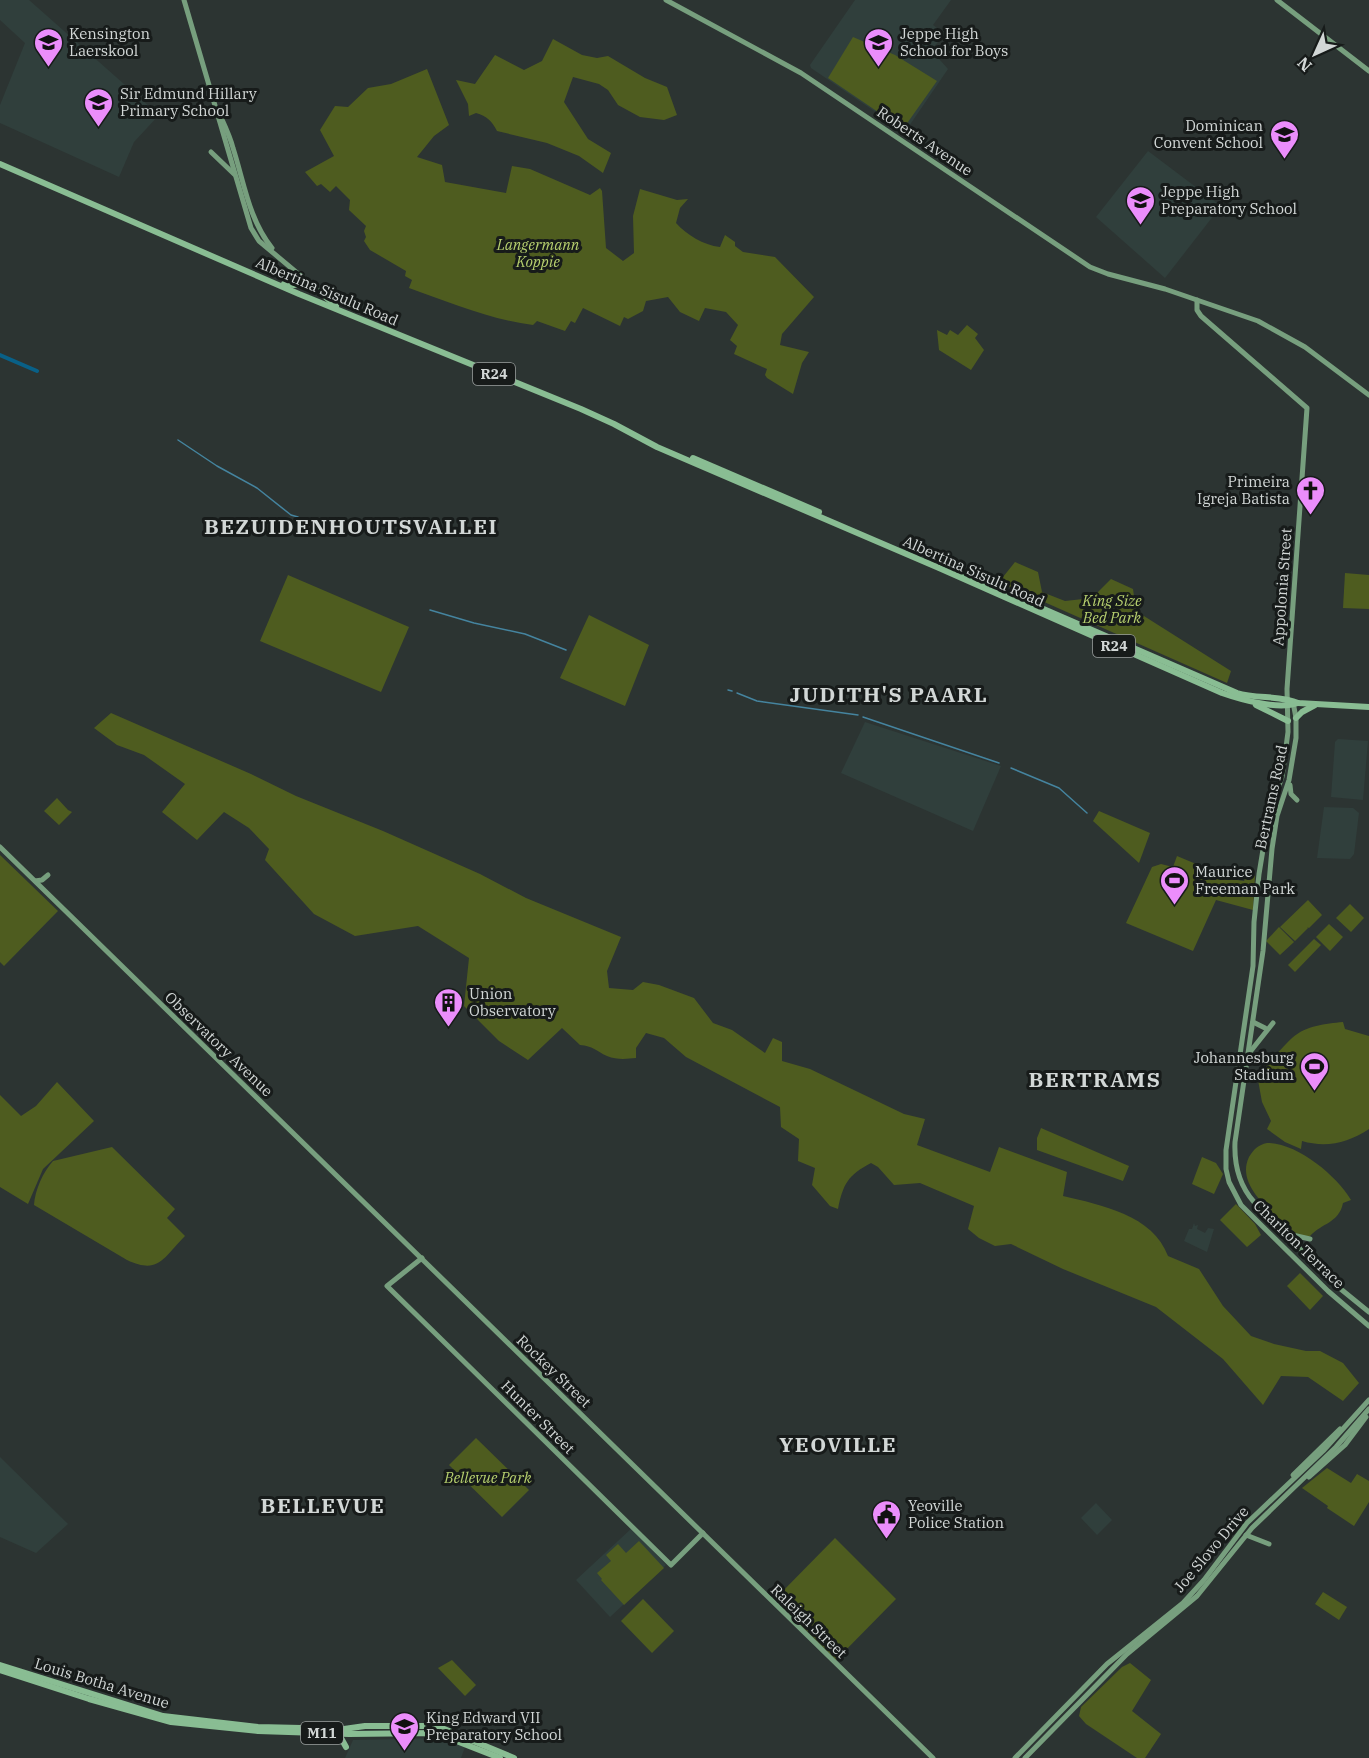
<svg xmlns="http://www.w3.org/2000/svg" width="1369" height="1758" viewBox="0 0 1369 1758" font-family="'IBM Plex Serif',serif">
<style>
.built{fill:#303f3c}
.green{fill:#4e5c1f}
.lines{fill:none;stroke-linecap:round;stroke-linejoin:round}
.stream{stroke:#45849f;stroke-width:1.5}
.canal{stroke:#096087;stroke-width:4}
.secondary{stroke:#779f7e;stroke-width:5}
.primary{stroke:#89bd93;stroke-width:6}
.labels{text-anchor:middle;dominant-baseline:central;stroke-width:6;stroke-linejoin:round;paint-order:stroke}
.shield{fill:#171b1a;stroke:#9a9f9e;stroke-width:1.5}
.shield-label{font-size:14px;font-weight:bold;fill:#d2d7d6}
.poi-label{font-size:15px;fill:#d2d7d6;stroke:#171b1a;text-anchor:start}
.street-label{font-size:15px;fill:#d2d7d6;stroke:#171b1a}
.park-label{font-size:15px;font-style:italic;fill:#b6cf6e;stroke:#171b1a}
.district-label{font-size:21px;font-weight:bold;letter-spacing:1.5px;fill:#d2d7d6;stroke:#171b1a}
</style>
<rect width="100%" height="100%" fill="#2c3432"/>
<g class="built">
<polygon points="0,0 29,0 159,115 134,142 119,177 0,123 0,105 25,43 0,20"/>
<polygon points="855,0 951,0 933,25 945,34 931,50 948,69 905,132 811,68 810,65"/>
<polygon points="1148,151 1221,206 1165,278 1096,217"/>
<polygon points="865,722 1001,766 973,831 841,773"/>
<polygon points="1338,739 1368,741 1363,800 1331,797 1335,742"/>
<polygon points="1324,807 1353,808 1359,813 1354,854 1350,859 1317,858"/>
<polygon points="1194,1223 1195,1226 1198,1225 1197,1229 1205,1233 1208,1228 1214,1229 1207,1252 1184,1241 1189,1229 1192,1229"/>
<polygon points="0,1457 68,1524 36,1553 0,1537"/>
<polygon points="1096,1503 1112,1520 1097,1535 1081,1518"/>
<polygon points="632,1528 666,1565 610,1617 576,1580"/>
<polygon points="444,1738 465,1747 461,1758 345,1758 353,1740"/>
</g>
<g class="green">
<polygon points="853,37 895,55 937,81 903,129 828,78"/>
<path d="M553,39L582,55L597,58L608,56L645,78L667,87L677,115L664,120L640,117L618,105L608,90L599,84L573,77L564,102L588,139L611,153L603,173L579,156L547,143L497,131C492,121 487,116 476,113L469,116L468,104L456,80L475,84L495,55L524,70L542,61Z"/>
<path d="M427,69L449,125L434,136L417,157L442,165L445,182L506,193L512,166L530,169L590,195L600,188L602,191L606,248L623,261L634,253L633,216L640,189L677,200L688,199L680,208L676,223C687,235 703,245 720,247L725,235L735,242V246L743,252L775,257L814,297L782,334L780,345L809,352L802,363L793,394L767,378L765,375L767,369L734,354L737,346L730,340L738,325L726,312L705,308L699,321L680,312L668,297L646,301L643,311L628,319L624,317L620,326L583,308L575,323L571,321L565,331L537,321L533,325C491,320 449,302 409,288L412,280L405,276L406,271L370,250L364,241L366,237L364,231L366,226L349,210L350,200L336,186L330,192L321,184L317,186L305,172L334,156L320,130L335,106L348,107L368,88L391,84Z"/>
<polygon points="967,325 978,334 975,338 984,350 971,370 939,350 937,330 947,335 950,330 958,335"/>
<polygon points="1015,562 1038,572 1042,592 1065,601 1092,598 1111,579 1133,589 1136,611 1231,671 1227,683 999,582"/>
<polygon points="1345,573 1369,575 1369,609 1343,608"/>
<polygon points="288,575 409,627 381,692 260,641"/>
<polygon points="589,615 649,645 625,706 560,678"/>
<path d="M111,713L251,774L296,796L383,831L480,874L526,898L621,937L607,971L609,988L633,990L643,982L659,985L694,998L713,1023L732,1030L765,1053L773,1038L782,1042V1061L810,1069L904,1114L925,1119L917,1145L990,1172L999,1147L1067,1172L1063,1196C1101,1205 1153,1215 1168,1256L1199,1269L1223,1306L1251,1336L1274,1344L1306,1351H1320L1343,1363L1359,1383L1343,1401L1308,1377L1281,1376L1263,1405L1223,1359L1156,1307L1063,1269L1011,1244L995,1246L979,1238L968,1229L974,1206L920,1183L894,1185L878,1167L871,1163C848,1175 843,1184 838,1209L830,1206L812,1185L815,1168L798,1161L799,1139L781,1127L780,1107L686,1057L664,1038L646,1033L636,1048V1058C626,1059 617,1060 607,1056C596,1051 593,1046 580,1045L562,1028L528,1060L499,1041L464,1006L469,958L418,926L355,936L314,914L265,860L269,849L249,828L224,812L197,840L162,812L185,784L144,755L117,745L94,728Z"/>
<polygon points="57,798 68,810 72,812 59,825 44,811"/>
<polygon points="1099,811 1150,833 1139,863 1093,821"/>
<polygon points="0,855 58,911 4,966 0,962"/>
<polygon points="1177,856 1220,874 1224,878 1244,881 1248,872 1255,876 1253,910 1216,900 1193,951 1126,923 1152,867 1161,864 1173,867"/>
<polygon points="1308,900 1322,915 1309,928 1307,927 1308,928 1295,941 1280,927"/>
<polygon points="1350,904 1364,918 1351,932 1336,918"/>
<polygon points="1329,924 1343,937 1330,951 1316,937"/>
<polygon points="1279,927 1294,942 1280,955 1266,941"/>
<polygon points="1314,939 1321,945 1295,972 1288,965"/>
<path d="M1343,1022L1345,1029L1369,1036V1129C1348,1143 1326,1148 1302,1141L1301,1149L1285,1142L1267,1129L1271,1121L1262,1102L1258,1080L1266,1061C1277,1056 1283,1046 1292,1038C1307,1025 1325,1024 1343,1022Z"/>
<polygon points="57,1082 94,1121 43,1169 28,1204 0,1187 0,1095 21,1116 36,1106"/>
<polygon points="1041,1128 1129,1166 1123,1181 1037,1150 1037,1138"/>
<path d="M1267,1143C1297,1143 1336,1175 1351,1200L1343,1203C1339,1223 1322,1223 1310,1236H1299C1279,1217 1234,1188 1249,1157C1254,1149 1258,1145 1267,1143Z"/>
<path d="M112,1147L175,1209L167,1218L185,1236C163,1258 159,1275 127,1260L34,1205C35,1190 43,1172 53,1161Z"/>
<polygon points="1202,1157 1216,1163 1223,1174 1214,1194 1192,1184"/>
<polygon points="1236,1204 1255,1224 1261,1235 1247,1247 1220,1220"/>
<polygon points="1300,1273 1323,1296 1310,1310 1287,1286"/>
<polygon points="476,1438 529,1490 502,1517 449,1465"/>
<polygon points="1327,1468 1351,1483 1357,1474 1369,1481 1369,1502 1354,1526 1327,1508 1328,1506 1302,1488"/>
<polygon points="835,1538 896,1599 836,1660 775,1599"/>
<polygon points="639,1541 664,1568 624,1605 601,1580 602,1579 597,1573 611,1561 606,1555 618,1544 626,1553"/>
<polygon points="1323,1592 1347,1607 1339,1620 1315,1604"/>
<polygon points="643,1599 674,1631 652,1653 621,1621"/>
<polygon points="452,1660 476,1685 465,1696 438,1668"/>
<polygon points="1130,1663 1151,1680 1132,1711 1161,1734 1145,1758 1137,1758 1086,1724 1079,1716 1081,1707 1122,1667"/>
</g>
<g class="lines">
<g class="stream">
<polyline points="178,440 217,466 257,488 291,515 298,517"/>
<polyline points="430,610 474,623 525,634 566,650"/>
<polyline points="728,690 732,691"/>
<polyline points="737,693 757,701 858,715"/>
<polyline points="863,717 999,763"/>
<polyline points="1011,768 1059,788 1087,813"/>
</g>
<polyline class="canal" points="0,355 37,371"/>
<g class="secondary">
<polyline points="184,0 251,228 259,241 308,282"/>
<polyline points="666,0 801,73 1090,267 1108,274 1165,289 1258,321 1305,347 1369,395"/>
<polyline points="1277,0 1369,71"/>
<path d="M219,113C224,124 230,136 233,148C244,182 249,220 272,248"/>
<polyline points="211,152 234,174"/>
<polyline points="1197,300 1197,310 1201,316 1307,408 1287,689 1288,732 1282,777 1269,813 1259,874 1254,922 1253,966 1226,1150 1226,1169 1229,1182 1241,1205 1328,1291 1369,1326"/>
<path d="M1293,702L1296,718V738L1289,780L1277,816L1272,849L1263,951L1235,1142C1234,1165 1239,1185 1254,1202L1337,1286L1369,1312"/>
<polyline points="1290,785 1291,794 1297,800"/>
<polyline points="0,847 933,1758"/>
<polyline points="35,881 42,880 48,875"/>
<polyline points="1253,1022 1265,1028"/>
<polyline points="1250,1052 1273,1023"/>
<polyline points="1288,1234 1310,1239"/>
<polyline points="422,1258 387,1286 671,1565 703,1533"/>
<polyline points="1293,1475 1340,1429"/>
<polyline points="1309,1477 1345,1445 1366,1417"/>
<polyline points="1246,1535 1269,1544"/>
<polyline points="1015,1758 1107,1664 1183,1603 1204,1580 1247,1523 1323,1451 1369,1400"/>
<polyline points="1025,1758 1127,1654 1197,1596 1252,1528 1336,1447 1369,1409"/>
</g>
<g class="primary">
<path d="M0,164L299,294L581,409L614,424L657,447L939,568L1222,693C1242,700 1278,710 1298,703"/>
<polyline points="284,284 294,285 308,282 336,306"/>
<polyline points="693,458 819,512"/>
<path d="M947,567L1237,693C1256,699 1281,695 1298,703L1369,707"/>
<polyline points="1256,705 1288,721"/>
<polyline points="1296,718 1302,712 1315,705"/>
<polyline points="0,1665 163,1716 258,1727 344,1729 365,1726 437,1726 514,1758"/>
<polyline points="0,1670 89,1699 171,1722 258,1731 349,1734 436,1733 500,1758"/>
<polyline points="336,1734 341,1738 346,1747"/>
</g>
</g>
<defs>
<symbol id="school-pin" viewBox="-11 -11 22 30"><path d="M0 17L-7.5 6A9.5 9.5 0 1 1 7.5 6Z" fill="#eb8dfb" stroke="#171b1a"/><path d="M0-5L7-2L0 1L-7-2ZM-4 1L0 2.5L4 1V4Q0 6-4 4Z" fill="#111"/></symbol>
<symbol id="church-pin" viewBox="-11 -11 22 30"><path d="M0 17L-7.5 6A9.5 9.5 0 1 1 7.5 6Z" fill="#eb8dfb" stroke="#171b1a"/><path d="M-1.2-6h2.4v3.5h3.3v2.4h-3.3V6h-2.4V-.1h-3.3v-2.4h3.3Z" fill="#111"/></symbol>
<symbol id="stadium-pin" viewBox="-11 -11 22 30"><path d="M0 17L-7.5 6A9.5 9.5 0 1 1 7.5 6Z" fill="#eb8dfb" stroke="#171b1a"/><path d="M0-5a6.5 5 0 1 0 0 10a6.5 5 0 1 0 0-10ZM-3.5-1.8h7v3.6h-7Z" fill="#111"/></symbol>
<symbol id="building-pin" viewBox="-11 -11 22 30"><path d="M0 17L-7.5 6A9.5 9.5 0 1 1 7.5 6Z" fill="#eb8dfb" stroke="#171b1a"/><path d="M-4-6H4V6H1V3H-1V6H-4ZM-2.5-4.3h1.7v1.8h-1.7ZM.8-4.3h1.7v1.8H.8ZM-2.5-1h1.7V.8h-1.7ZM.8-1h1.7V.8H.8Z" fill="#111"/></symbol>
<symbol id="civic-pin" viewBox="-11 -11 22 30"><path d="M0 17L-7.5 6A9.5 9.5 0 1 1 7.5 6Z" fill="#eb8dfb" stroke="#171b1a"/><path d="M-.6-6.5H3V-4.5H.6V-3L4-1V1h2V6H-6V1h2V-1L-.6-3ZM-1.2 2.5V6h2.4V2.5Z" fill="#111"/></symbol>
</defs>
<g fill-rule="evenodd">
<use href="#school-pin" x="32" y="26" width="33" height="45"/>
<use href="#school-pin" x="862" y="26" width="33" height="45"/>
<use href="#school-pin" x="82" y="86" width="33" height="45"/>
<use href="#school-pin" x="1268" y="118" width="33" height="45"/>
<use href="#school-pin" x="1124" y="184" width="33" height="45"/>
<use href="#church-pin" x="1294" y="474" width="33" height="45"/>
<use href="#stadium-pin" x="1158" y="864" width="33" height="45"/>
<use href="#building-pin" x="432" y="986" width="33" height="45"/>
<use href="#stadium-pin" x="1298" y="1050" width="33" height="45"/>
<use href="#civic-pin" x="870" y="1498" width="33" height="45"/>
<use href="#school-pin" x="388" y="1710" width="33" height="45"/>
</g>
<g class="labels">
<g class="shield">
<rect x="473" y="363" width="42" height="22" rx="4.5"/>
<rect x="1093" y="635" width="42" height="22" rx="4.5"/>
<rect x="301" y="1722" width="42" height="22" rx="4.5"/>
</g>
<g class="shield-label">
<text x="494" y="374">R24</text>
<text x="1114" y="646">R24</text>
<text x="322" y="1733">M11</text>
</g>
<g class="poi-label">
<text x="69" y="33">Kensington<tspan x="69" dy="17">Laerskool</tspan></text>
<text x="900" y="33">Jeppe High<tspan x="900" dy="17">School for Boys</tspan></text>
<text x="120" y="93">Sir Edmund Hillary<tspan x="120" dy="17">Primary School</tspan></text>
<text x="1263" y="125" text-anchor="end">Dominican<tspan x="1263" dy="17">Convent School</tspan></text>
<text x="1161" y="191">Jeppe High<tspan x="1161" dy="17">Preparatory School</tspan></text>
<text x="1290" y="481" text-anchor="end">Primeira<tspan x="1290" dy="17">Igreja Batista</tspan></text>
<text x="1195" y="871">Maurice<tspan x="1195" dy="17">Freeman Park</tspan></text>
<text x="469" y="993">Union<tspan x="469" dy="17">Observatory</tspan></text>
<text x="1294" y="1057" text-anchor="end">Johannesburg<tspan x="1294" dy="17">Stadium</tspan></text>
<text x="908" y="1505">Yeoville<tspan x="908" dy="17">Police Station</tspan></text>
<text x="426" y="1717">King Edward VII<tspan x="426" dy="17">Preparatory School</tspan></text>
</g>
<g class="street-label">
<text transform="translate(925 141) rotate(34)">Roberts Avenue</text>
<text transform="translate(327 291) rotate(23)">Albertina Sisulu Road</text>
<text transform="translate(974 571) rotate(24)">Albertina Sisulu Road</text>
<text transform="translate(1282 587) rotate(-86)">Appolonia Street</text>
<text transform="translate(1271 797) rotate(-78)">Bertrams Road</text>
<text transform="translate(219 1044) rotate(44)">Observatory Avenue</text>
<text transform="translate(1299 1244) rotate(44)">Charlton Terrace</text>
<text transform="translate(554 1371) rotate(44)">Rockey Street</text>
<text transform="translate(538 1417) rotate(45)">Hunter Street</text>
<text transform="translate(1211 1549) rotate(-50)">Joe Slovo Drive</text>
<text transform="translate(809 1621) rotate(44)">Raleigh Street</text>
<text transform="translate(102 1683) rotate(17)">Louis Botha Avenue</text>
</g>
<g class="park-label">
<text x="538" y="244">Langermann<tspan x="538" dy="17">Koppie</tspan></text>
<text x="1112" y="600">King Size<tspan x="1112" dy="17">Bed Park</tspan></text>
<text x="488" y="1477">Bellevue Park</text>
</g>
<g class="district-label">
<text x="351" y="526">BEZUIDENHOUTSVALLEI</text>
<text x="889" y="694">JUDITH'S PAARL</text>
<text x="1095" y="1079">BERTRAMS</text>
<text x="838" y="1444">YEOVILLE</text>
<text x="323" y="1505">BELLEVUE</text>
</g>
</g>
<g transform="translate(1315 54) rotate(225)" stroke="#171b1a" stroke-width="4.5" paint-order="stroke">
<path d="M0-4.5L10 22L0 15L-10 22Z" fill="#d2d7d6"/>
<text y="-9" font-size="16" font-weight="bold" text-anchor="middle" fill="#d2d7d6">N</text>
</g>
</svg>
